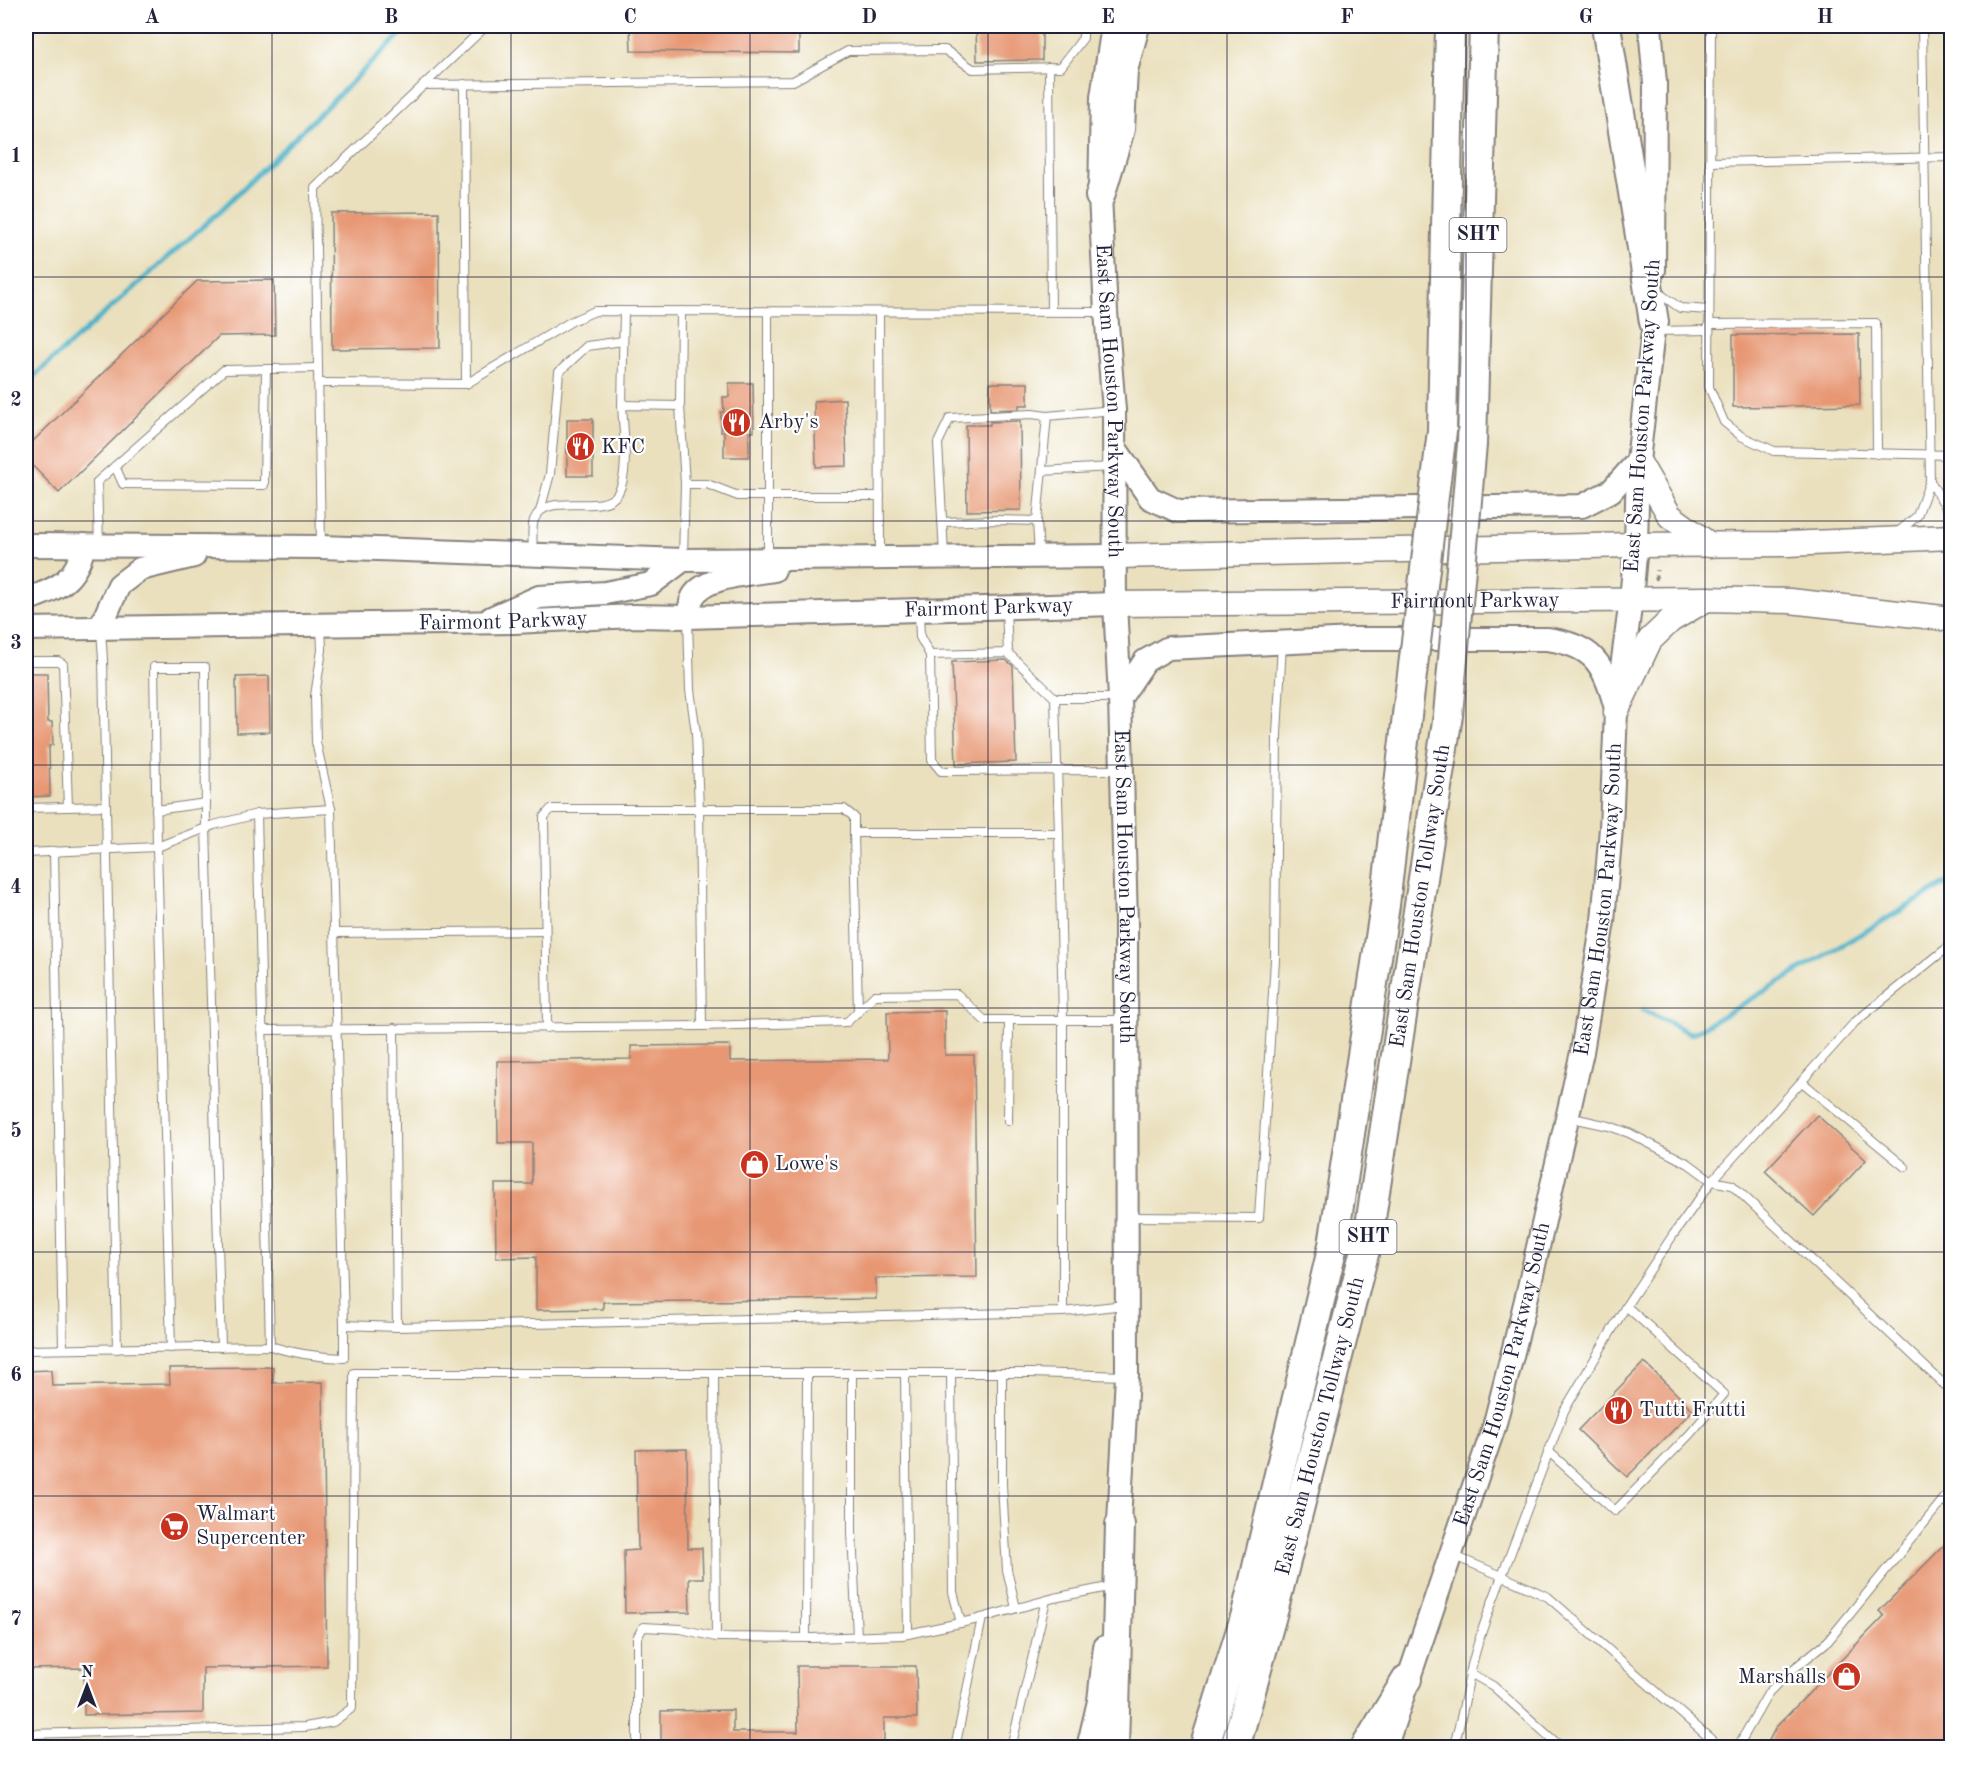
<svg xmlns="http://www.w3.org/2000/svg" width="1977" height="1773" viewBox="0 0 1977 1773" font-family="'Old Standard TT',serif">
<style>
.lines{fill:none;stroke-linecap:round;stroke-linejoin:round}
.stream{stroke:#48b1c7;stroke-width:5}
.building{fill:#e79773}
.service-casing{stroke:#86817c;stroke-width:10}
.secondary-casing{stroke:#86817c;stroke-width:26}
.primary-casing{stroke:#86817c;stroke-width:27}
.motorway-casing{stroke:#86817c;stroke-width:32}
.path{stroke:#86817c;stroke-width:3;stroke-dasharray:4.5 4.5;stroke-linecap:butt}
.service{stroke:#fff;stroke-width:8}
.secondary{stroke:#fff;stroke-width:22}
.primary{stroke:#fff;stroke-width:24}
.motorway{stroke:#fff;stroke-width:28}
.motorway-bridge-casing{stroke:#86817c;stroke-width:32;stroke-linecap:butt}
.motorway-bridge{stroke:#fff;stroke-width:28}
.grid{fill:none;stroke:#22223b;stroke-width:1.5;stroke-opacity:0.55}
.labels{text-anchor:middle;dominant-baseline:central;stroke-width:4.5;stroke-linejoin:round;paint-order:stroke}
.shield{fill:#fff;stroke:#646476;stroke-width:1.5}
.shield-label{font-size:20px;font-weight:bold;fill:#22223b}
.street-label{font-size:21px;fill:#22223b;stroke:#fff}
.poi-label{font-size:21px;fill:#22223b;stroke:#fff;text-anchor:start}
.neatline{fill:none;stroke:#22223b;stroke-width:2}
.grid-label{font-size:20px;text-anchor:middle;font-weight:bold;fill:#22223b}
</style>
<rect width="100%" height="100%" fill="#fff"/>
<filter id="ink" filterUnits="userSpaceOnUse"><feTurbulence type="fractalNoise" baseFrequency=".0167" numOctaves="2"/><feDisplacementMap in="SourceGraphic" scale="12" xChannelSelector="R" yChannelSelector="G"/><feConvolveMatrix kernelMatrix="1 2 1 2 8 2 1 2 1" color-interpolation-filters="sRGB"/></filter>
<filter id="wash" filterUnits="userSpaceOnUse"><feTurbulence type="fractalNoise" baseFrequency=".008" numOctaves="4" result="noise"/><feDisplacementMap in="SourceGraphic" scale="24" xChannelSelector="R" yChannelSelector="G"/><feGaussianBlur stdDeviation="1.35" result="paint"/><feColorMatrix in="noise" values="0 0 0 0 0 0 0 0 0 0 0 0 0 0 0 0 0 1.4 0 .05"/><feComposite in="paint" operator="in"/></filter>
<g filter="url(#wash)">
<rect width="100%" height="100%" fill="#eae0bd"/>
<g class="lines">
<g class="stream">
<polyline points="26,383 218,213 409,26"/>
<polyline points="1643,1010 1692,1034 1952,880"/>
</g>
</g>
<g id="blocks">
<g class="building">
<polygon points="630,26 799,26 799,53 631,51"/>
<polygon points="976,26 1042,26 1042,60 977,61"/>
<polygon points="439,212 440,348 332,349 331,213"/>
<polygon points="274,280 275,335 219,336 59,493 26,459 26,448 197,281"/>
<polygon points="1859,334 1860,405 1733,407 1733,335"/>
<polygon points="729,383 753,383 754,432 749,432 749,457 724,457 724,432 721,432 721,412 724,412 723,397 729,397"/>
<polygon points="990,383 1028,383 1028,405 1019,405 1019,409 990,410"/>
<polygon points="845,399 847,466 816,467 814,401"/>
<rect x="567" y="419" width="26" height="57"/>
<polygon points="1020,421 1021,510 967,511 966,425 990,425 990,422"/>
<polygon points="1006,660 1013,666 1016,762 956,764 952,662"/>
<polygon points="26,673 47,673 48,722 52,722 53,745 49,746 50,796 26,797"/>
<polygon points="269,676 270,732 237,733 236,677"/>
<polygon points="945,1011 945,1055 974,1055 977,1277 876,1278 876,1299 603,1302 603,1309 536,1310 536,1257 496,1258 495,1184 532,1184 532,1143 498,1143 497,1061 631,1059 631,1046 730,1045 730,1061 888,1059 887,1012"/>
<polygon points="1817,1115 1866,1160 1814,1216 1765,1171"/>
<polygon points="1644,1362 1693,1410 1627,1477 1578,1430"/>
<polygon points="273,1367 273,1383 323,1382 327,1666 203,1668 203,1713 84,1715 84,1668 26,1669 26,1371 51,1370 52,1386 170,1384 169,1368"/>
<polygon points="687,1449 688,1548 702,1548 703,1578 689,1578 690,1612 625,1613 624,1551 638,1550 636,1450"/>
<polygon points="1952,1537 1952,1748 1765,1748 1776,1727 1884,1616 1879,1611"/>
<polygon points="797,1666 916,1666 917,1718 884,1718 884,1748 661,1748 661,1711 733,1710 733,1732 798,1732"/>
</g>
</g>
</g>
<g filter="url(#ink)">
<use href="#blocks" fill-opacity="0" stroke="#86817c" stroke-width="1.5"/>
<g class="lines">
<defs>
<g id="service">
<polyline points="1711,26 1709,387 1724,422 1741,436 1774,451 1952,455"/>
<polyline points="1922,26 1930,481"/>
<polyline points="1049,67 1051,311"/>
<polyline points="464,84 466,384"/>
<polyline points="423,85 793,81 848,51 945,50 973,69 1061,67 1083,38 1083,26"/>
<polyline points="1710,162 1952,157"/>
<polyline points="1656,291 1680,308 1709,310"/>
<polyline points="681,311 680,406 685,484 683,558"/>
<polyline points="768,312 768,556"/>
<polyline points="879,312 880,556"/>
<polyline points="1709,324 1876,323 1877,454"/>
<polyline points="1655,331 1709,330"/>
<polyline points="319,383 466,384 572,321 595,311 1105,312"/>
<polyline points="622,405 624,311"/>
<polyline points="115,466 123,484 264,485 266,369"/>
<polyline points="1042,471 1111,467"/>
<polyline points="685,484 707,484 738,496 880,496"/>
<polyline points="540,511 550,474 559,372 587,346 623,341"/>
<polyline points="942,522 998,520 1037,521"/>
<polyline points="1897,533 1917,516 1930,481 1952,517"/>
<polyline points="99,544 97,482 224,370 318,368"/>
<polyline points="321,546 315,188 486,26"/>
<path d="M533,553C533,543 531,529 534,520C546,489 603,518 618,493C630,473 623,428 622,405L680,406"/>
<polyline points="944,555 938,443 950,418 1032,414 1047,416 1113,410"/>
<polyline points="1039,555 1037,521 1047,416"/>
<polyline points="1006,609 1008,653"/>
<polyline points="919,613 920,637 930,655 1008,653 1055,698 1059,833"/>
<polyline points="688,619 690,690 696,733 699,809 702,1026"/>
<polyline points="321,626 322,650 315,696 316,742 331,809 344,1325 397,1327 1063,1312 1124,1305"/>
<polyline points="101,629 103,660 117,1349"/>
<polyline points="930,655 932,760 941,771 1121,770"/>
<polyline points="26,661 58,661 63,664 68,807"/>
<polyline points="1055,698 1116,698"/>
<polyline points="26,808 106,806"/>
<polyline points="156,810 206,803"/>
<polyline points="854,833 858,1012"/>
<polyline points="54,851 63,1349"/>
<polyline points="26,853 157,847 214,825 257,814 331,809"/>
<polyline points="335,933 545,931"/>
<polyline points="394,1028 397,1327"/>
<polyline points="547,1028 544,817 551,809 844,809 854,817 854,833 1059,833 1063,1020 1063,1312"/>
<polyline points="262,1030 702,1026 847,1022 875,995 957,994 984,1020 1123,1020"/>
<polyline points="1802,1082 1905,1167"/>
<polyline points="1568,1117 1609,1126 1629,1133 1689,1164 1712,1181 1732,1185 1952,1392"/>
<polyline points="1008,1121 1009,1020"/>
<polyline points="1129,1217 1259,1218 1275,960 1277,734 1282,644"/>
<path d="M270,1346C295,1354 318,1357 344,1358V1325"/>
<polyline points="171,1348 157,847 154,667 205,667 206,827 221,1347"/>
<polyline points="26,1350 270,1346 257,814"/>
<polyline points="714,1373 716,1637 812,1638 903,1635 974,1620 1054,1598 1113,1586"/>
<polyline points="852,1373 852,1533 857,1636"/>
<polyline points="905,1373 908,1634"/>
<polyline points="951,1373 953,1592 961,1623"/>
<polyline points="1002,1373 1002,1485 1007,1570 1016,1608"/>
<polyline points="1548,1451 1615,1511 1690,1434 1724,1394 1626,1306"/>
<polyline points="1452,1555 1502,1576 1564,1411 1626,1306 1673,1235 1712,1181 1855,1022 1952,944"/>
<polyline points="806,1637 807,1373"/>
<polyline points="1470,1673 1493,1686 1562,1748"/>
<polyline points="26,1734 305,1727 333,1722 352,1708 354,1373 1031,1373 1125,1376"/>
<polyline points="637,1748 637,1638 643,1627 681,1629 716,1637"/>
<polyline points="955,1748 982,1618"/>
<polyline points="1011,1748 1046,1600"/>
<path d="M1453,1748C1461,1723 1465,1699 1470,1674C1477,1641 1490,1608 1502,1576L1548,1597L1721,1748"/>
<polyline points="1737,1748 1769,1692 1786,1675 1828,1641 1952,1489"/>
</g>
<g id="secondary">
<path id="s1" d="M1113,26L1102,97L1100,196L1106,312L1114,410L1115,604L1120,698L1126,923L1127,1376L1118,1540"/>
<polyline points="1650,26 1655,83 1654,270"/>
<polyline points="1115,448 1150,498 1178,511 1582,506 1611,491 1638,461"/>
<polyline points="26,545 321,547 683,560 1115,556"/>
<path d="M26,600C58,588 76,582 84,545"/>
<path d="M688,617C689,612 690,604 692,599C701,576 752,574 774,570"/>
<polyline points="491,618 539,597 605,593 651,584 683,560"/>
<polyline points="100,628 119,585 140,569 194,556"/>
<path id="s2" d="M26,629L514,622L633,616L688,617L1115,604"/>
<path d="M1120,698L1145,661L1168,648L1354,639H1547C1592,645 1604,663 1615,705"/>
<polyline points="1088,1748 1099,1701 1105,1647"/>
<path id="s3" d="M1385,1748L1494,1427L1527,1296L1582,1052L1603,921L1611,828L1616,712L1631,600L1636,545L1638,461L1653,331L1654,306"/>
</g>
<g id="primary">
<polyline points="1638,461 1670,516 1710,545"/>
<polyline points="1115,556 1636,545 1787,544 1952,537"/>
<path id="s4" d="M1115,604L1707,599L1790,601L1952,619"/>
<polyline points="1616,712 1650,640 1671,620 1705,600"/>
</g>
<g id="motorway">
<polyline points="1606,26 1654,322"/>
<polyline points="1100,196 1120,129 1123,70 1135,26"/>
<polyline points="1442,431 1450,26"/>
<polyline points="1472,444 1484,26"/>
<polyline points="1114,1748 1120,1525"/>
<polyline points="1204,1748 1246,1614 1333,1245 1385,905 1407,715"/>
<path id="s5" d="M1235,1748L1274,1608L1368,1238L1448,715"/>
<polyline points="1365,1748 1407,1679"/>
</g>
</defs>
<use href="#service" class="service-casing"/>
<use href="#secondary" class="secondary-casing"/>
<use href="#primary" class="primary-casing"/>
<use href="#motorway" class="motorway-casing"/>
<polyline class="path" points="1656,580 1657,570"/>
<use href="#service" class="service"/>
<use href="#secondary" class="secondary"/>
<use href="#primary" class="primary"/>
<use href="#motorway" class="motorway"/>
<defs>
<g id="motorway-bridge">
<polyline points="1407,715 1442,431"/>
<polyline points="1448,715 1472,444"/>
</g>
</defs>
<use href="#motorway-bridge" class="motorway-bridge-casing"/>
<use href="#motorway-bridge" class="motorway-bridge"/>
</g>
</g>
<path class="grid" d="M272,26V1748M511,26V1748M750,26V1748M988,26V1748M1227,26V1748M1466,26V1748M1705,26V1748M26,277H1952M26,521H1952M26,765H1952M26,1008H1952M26,1252H1952M26,1496H1952"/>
<defs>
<symbol id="restaurant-disc" viewBox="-11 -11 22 22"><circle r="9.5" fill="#c8321e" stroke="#fff"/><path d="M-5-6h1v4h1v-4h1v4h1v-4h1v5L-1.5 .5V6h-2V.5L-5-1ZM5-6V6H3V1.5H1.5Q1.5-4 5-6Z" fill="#fff"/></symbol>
<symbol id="shop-disc" viewBox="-11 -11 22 22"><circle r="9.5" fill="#c8321e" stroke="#fff"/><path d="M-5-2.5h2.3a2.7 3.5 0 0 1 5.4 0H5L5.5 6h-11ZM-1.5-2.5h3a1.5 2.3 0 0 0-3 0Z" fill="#fff"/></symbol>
<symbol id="supermarket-disc" viewBox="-11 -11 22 22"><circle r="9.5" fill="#c8321e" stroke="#fff"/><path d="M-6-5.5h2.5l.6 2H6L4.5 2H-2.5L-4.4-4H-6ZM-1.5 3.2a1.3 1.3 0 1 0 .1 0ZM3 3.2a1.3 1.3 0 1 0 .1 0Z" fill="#fff"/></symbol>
</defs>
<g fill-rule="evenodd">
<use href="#restaurant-disc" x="720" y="406" width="33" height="33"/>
<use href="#restaurant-disc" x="564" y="430" width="33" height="33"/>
<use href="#shop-disc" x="738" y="1148" width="33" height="33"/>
<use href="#restaurant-disc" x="1602" y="1394" width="33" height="33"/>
<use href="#supermarket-disc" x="158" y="1510" width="33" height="33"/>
<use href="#shop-disc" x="1830" y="1660" width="33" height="33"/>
</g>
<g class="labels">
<g class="shield">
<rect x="1449.5" y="218" width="57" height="34" rx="4.5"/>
<rect x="1339.5" y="1220" width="57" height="34" rx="4.5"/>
</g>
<g class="shield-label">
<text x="1478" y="235">SHT</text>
<text x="1368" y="1237">SHT</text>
</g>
<g class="street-label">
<text stroke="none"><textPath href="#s1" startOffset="376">East Sam Houston Parkway South</textPath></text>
<text transform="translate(1643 416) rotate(-86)">East Sam Houston Parkway South</text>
<text stroke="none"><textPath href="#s4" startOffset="360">Fairmont Parkway</textPath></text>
<text stroke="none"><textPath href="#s2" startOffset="963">Fairmont Parkway</textPath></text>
<text stroke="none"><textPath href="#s2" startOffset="477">Fairmont Parkway</textPath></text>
<text stroke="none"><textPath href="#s1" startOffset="862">East Sam Houston Parkway South</textPath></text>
<text stroke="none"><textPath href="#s5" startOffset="873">East Sam Houston Tollway South</textPath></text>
<text stroke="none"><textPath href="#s3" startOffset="878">East Sam Houston Parkway South</textPath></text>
<text stroke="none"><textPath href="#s3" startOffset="392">East Sam Houston Parkway South</textPath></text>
<text stroke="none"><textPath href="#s5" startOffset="333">East Sam Houston Tollway South</textPath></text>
</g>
<g class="poi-label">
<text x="758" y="422">Arby's</text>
<text x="601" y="447">KFC</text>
<text x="775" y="1164">Lowe's</text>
<text x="1639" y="1410">Tutti Frutti</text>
<text x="196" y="1514">Walmart<tspan x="196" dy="24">Supercenter</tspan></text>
<text x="1826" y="1677" text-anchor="end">Marshalls</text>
</g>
</g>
<rect width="1977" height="1773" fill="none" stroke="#fff" stroke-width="66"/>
<g transform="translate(87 1686)" stroke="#ffffff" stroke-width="4.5" paint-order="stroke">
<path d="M0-4.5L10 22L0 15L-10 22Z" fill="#22223b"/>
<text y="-9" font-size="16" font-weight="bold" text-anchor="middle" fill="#22223b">N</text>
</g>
<rect x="33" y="33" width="1911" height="1707" class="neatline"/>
<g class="grid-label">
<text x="152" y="23">A</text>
<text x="391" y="23">B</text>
<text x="630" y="23">C</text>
<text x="869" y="23">D</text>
<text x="1108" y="23">E</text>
<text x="1347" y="23">F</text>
<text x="1586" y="23">G</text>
<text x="1825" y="23">H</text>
<text x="16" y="162">1</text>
<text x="16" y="406">2</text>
<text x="16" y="649">3</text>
<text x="16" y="893">4</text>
<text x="16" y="1137">5</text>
<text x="16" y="1381">6</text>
<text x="16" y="1625">7</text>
</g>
</svg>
